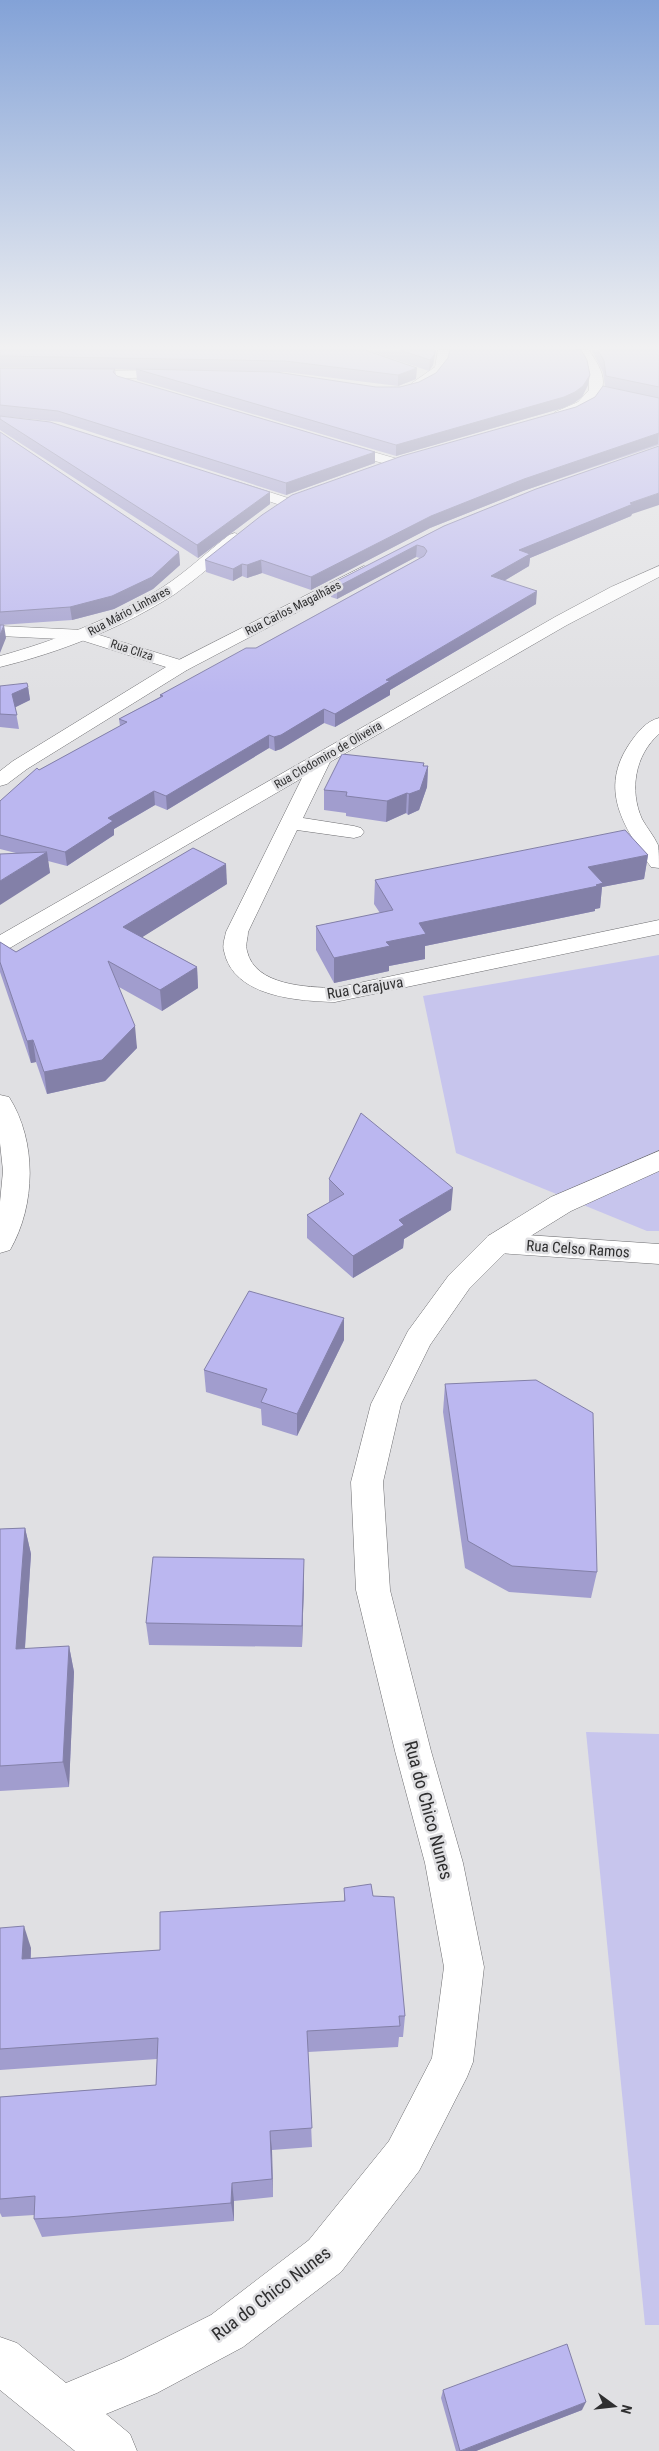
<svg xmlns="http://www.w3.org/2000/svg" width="659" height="2451" viewBox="0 0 659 2451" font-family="'Roboto Condensed',sans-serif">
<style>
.green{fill:#c7c5ed}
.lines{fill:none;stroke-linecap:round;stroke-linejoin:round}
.street-casing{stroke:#6d6d70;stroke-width:1}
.secondary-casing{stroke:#6d6d70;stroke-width:1}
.street{fill:#fff;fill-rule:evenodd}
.secondary{fill:#fff;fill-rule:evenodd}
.wall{fill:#a19dce}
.shaded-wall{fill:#8380a8}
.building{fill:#bbb7f0;stroke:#8380a8}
.labels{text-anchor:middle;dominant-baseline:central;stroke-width:5;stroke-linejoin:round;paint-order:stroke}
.far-street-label{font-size:12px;fill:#2f2f30;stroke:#e0e0e3}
.street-label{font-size:15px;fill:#2f2f30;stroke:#e0e0e3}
.near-street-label{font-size:18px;fill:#2f2f30;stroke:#e0e0e3}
</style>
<rect width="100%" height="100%" fill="#e0e0e3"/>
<g class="green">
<polygon points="659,955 659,1231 647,1231 456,1153 423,996"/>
<polygon points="586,1732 659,1734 659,2325 645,2325"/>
</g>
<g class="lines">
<defs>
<g id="street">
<path d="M438,350H450C452,368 432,394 412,389L410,386L412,383L435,367Z"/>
<path d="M576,350H589C595,360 603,370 603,382C603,402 574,423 555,418L553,415L555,412L578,402L589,390V372Z"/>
<polygon points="173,370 179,374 178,377 79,379 73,375 79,371"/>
<polygon points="339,442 401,460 403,463 396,467 334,449 332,446 334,443"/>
<polygon points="235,481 291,499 294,502 286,507 230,488 228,485"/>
<path d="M235,533L243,538L241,541C219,559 198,578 175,594C122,628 61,652 0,667V656C57,640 112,619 163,587C186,572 207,552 229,535Z"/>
<polygon points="364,566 370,568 372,571 370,574 187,670 175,670 172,666 175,662"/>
<path d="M659,566V577L567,625L330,762L303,818L354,826L361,828L364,832L361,836L354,838L297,830L248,932C248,938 245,945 247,951C255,986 307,987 335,988L659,920V934L335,1002C298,1001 233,997 224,951C222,945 225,938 226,932L302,778L8,949L0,951V935L555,617L611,587Z"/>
<polygon points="498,1233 659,1244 659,1264 498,1253 488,1250 484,1243 488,1236"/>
</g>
<g id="secondary">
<polygon points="0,626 83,630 187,662 190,666 187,670 27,769 7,784 0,786 0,771 13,761 166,667 81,640 0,636"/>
<path d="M659,718V734C635,755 629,790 642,819C647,828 654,836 658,845C659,851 659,862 659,868L651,867C624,826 598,790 630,743C637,733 646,721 659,718Z"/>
<path d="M0,1095L9,1097C37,1141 36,1205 10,1250L0,1253V1202L3,1171L0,1143Z"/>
<polygon points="659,1151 659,1171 571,1211 508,1250 469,1289 430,1345 401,1404 383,1482 390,1590 431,1751 463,1863 484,1967 473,2062 467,2077 419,2171 341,2272 243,2347 157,2393 106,2414 130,2434 137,2451 75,2451 0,2390 0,2337 17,2343 66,2383 123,2359 211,2315 309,2240 389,2141 432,2058 444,1967 425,1863 395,1751 356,1590 351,1482 371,1404 408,1331 449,1275 488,1236 551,1197"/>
</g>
</defs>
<use href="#street" class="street-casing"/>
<use href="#secondary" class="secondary-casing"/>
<use href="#street" class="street"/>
<use href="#secondary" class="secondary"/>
</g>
<g class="wall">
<polygon points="0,350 365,350 416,379 398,386 285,372 183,370 376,387 588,385 582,397 574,403 563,408 396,456 137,380 136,370 115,369 116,375 117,376 375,452 375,463 286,495 60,422 0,416 0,368 103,369 0,367"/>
<polygon points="367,350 436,350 433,365 429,371"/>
<polygon points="588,350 659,350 659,445 523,491 430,528 311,590 262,573 247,578 242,576 233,581 206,572 205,560 576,407 595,397 605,386 603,372 592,351"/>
<polygon points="0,416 270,492 270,504 198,558 0,430"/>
<polygon points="0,432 179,552 180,565 153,589 114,609 72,620 0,625"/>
<polygon points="632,514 631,516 530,558 529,566 504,581 536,604 390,690 390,695 335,727 324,723 281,749 275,751 269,748 167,810 155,805 114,829 114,835 67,866 48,861 50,873 16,853 0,849 0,801 39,770 120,726 119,719 160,697 160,695 256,648 420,558 416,557 337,599 331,597 331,584 444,526"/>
<polygon points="0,686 28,687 30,700 15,707 19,729 0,727"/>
<polygon points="423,766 428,766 427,787 419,810 408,815 406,813 386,822 346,816 346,813 324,810 324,790"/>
<polygon points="648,855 644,879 602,887 600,908 595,909 595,911 425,946 425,959 389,966 389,971 334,983 316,950 316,926 380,913 374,904 375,880"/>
<polygon points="227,884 142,937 197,967 198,988 162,1011 119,987 137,1048 105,1081 47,1094 36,1062 31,1063 0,972 0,942 16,952"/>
<polygon points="329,1179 451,1210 404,1239 403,1248 353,1278 307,1238 307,1215 330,1202 329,1202"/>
<polygon points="344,1340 297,1436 262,1425 261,1409 206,1392 204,1370"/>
<polygon points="445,1384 597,1572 591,1598 509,1592 465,1568 443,1412"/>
<polygon points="25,1528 31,1554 25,1649 69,1646 74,1672 69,1787 0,1791 0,1529"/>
<polygon points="304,1581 302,1647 149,1645 146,1623"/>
<polygon points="344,1888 373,1896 405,2016 403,2037 399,2037 398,2047 308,2052 312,2147 272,2150 273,2197 234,2201 234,2221 75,2234 42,2237 34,2219 34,2215 2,2217 0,2213 0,2097 156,2085 157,2059 0,2070 0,1928 31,1948 31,1958 160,1950 344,1901"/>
<polygon points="443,2390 582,2410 476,2451 456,2451 441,2398"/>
</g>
<g class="shaded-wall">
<polygon points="435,350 436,350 433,365 429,371 430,360"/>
<polygon points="417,368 416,379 398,386 398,375"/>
<polygon points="590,375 588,385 582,397 574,403 563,408 396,456 396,445"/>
<polygon points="659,433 658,444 523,491 430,528 311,590 311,577 431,516 524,479"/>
<polygon points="375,452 375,463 286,495 286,483"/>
<polygon points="270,492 270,504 198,558 197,545"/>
<polygon points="659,493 659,505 632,514 631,516 530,558 529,566 490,589 491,576 519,550 630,503"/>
<polygon points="417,545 416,557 337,599 337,587"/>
<polygon points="179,552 180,565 153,589 114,609 72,620 70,607"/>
<polygon points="261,560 262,573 247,578 247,565"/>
<polygon points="242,564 242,576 233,581 233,569"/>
<polygon points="537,591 536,604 390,690 390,695 335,727 335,714 386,680"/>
<polygon points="4,625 6,638 0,653 0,635"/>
<polygon points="28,687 30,700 14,708 12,694"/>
<polygon points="324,709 324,723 281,749 275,751 274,737"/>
<polygon points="269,735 269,748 167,810 166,796"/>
<polygon points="424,763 423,781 428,766 427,787 419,810 408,815 409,794"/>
<polygon points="154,791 155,805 114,829 114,835 67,866 65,852 108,818"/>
<polygon points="407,793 406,813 386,822 387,801"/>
<polygon points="47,852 50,873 0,905 0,881"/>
<polygon points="648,855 644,879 602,887 600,908 595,909 595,911 425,946 425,959 389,966 389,971 334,983 334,958 386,942 419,923 588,867"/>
<polygon points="226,864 227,884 125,948 123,927"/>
<polygon points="197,967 198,988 162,1011 160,990"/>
<polygon points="135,1026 137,1048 105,1081 47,1094 44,1072"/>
<polygon points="33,1040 36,1062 31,1063 27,1041"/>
<polygon points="453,1188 451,1210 404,1239 403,1248 353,1278 353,1256 399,1220"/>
<polygon points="344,1318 344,1340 297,1436 297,1414"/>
<polygon points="25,1528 31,1554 23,1675 16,1649"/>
<polygon points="304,1559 304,1581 302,1647 302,1626"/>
<polygon points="69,1646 74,1672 69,1787 63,1762"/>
<polygon points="24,1926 31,1948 29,1981 22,1959"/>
<polygon points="270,2131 272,2150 273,2197 272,2179"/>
<polygon points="232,2183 234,2201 234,2221 231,2203"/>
<polygon points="586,2402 582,2410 476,2451 461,2451"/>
</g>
<g class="building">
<polygon points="0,350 365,350 417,368 398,375 285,361 0,356"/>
<polygon points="400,350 435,350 434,355 430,360"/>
<polygon points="450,350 581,350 587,360 590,375 583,386 575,392 564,397 396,445 136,369 276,372 376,387 400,387 419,382 436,373 448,358"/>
<polygon points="598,350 659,350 659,387 606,376 604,361"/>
<polygon points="0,368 115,369 113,372 117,376 375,452 286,483 58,411 0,405"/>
<polygon points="603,386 659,398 659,433 524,479 431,516 311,577 261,560 247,565 242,564 233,569 205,560 262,515 292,495 402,456 576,407 595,397"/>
<polygon points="0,416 50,422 270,492 197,545 0,419"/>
<polygon points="0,432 179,552 152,577 112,596 70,607 0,612"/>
<polygon points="659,446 659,493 630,503 633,504 519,550 530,554 491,576 537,591 386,680 390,681 335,714 324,709 281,735 274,737 269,735 166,796 154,791 108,818 113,821 65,852 0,835 0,801 37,768 39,770 127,722 119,719 163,696 160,695 246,648 256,648 424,556 427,551 424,547 417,545 337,587 331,584 444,526 536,489"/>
<polygon points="0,625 4,625 0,635"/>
<polygon points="27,683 28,687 12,694 17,715 0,714 0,686"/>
<polygon points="342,754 424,763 423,766 428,766 420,790 409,794 407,793 387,801 346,796 347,792 324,790"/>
<polygon points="625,830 648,855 588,867 603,883 596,885 598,886 419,923 426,934 386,942 390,946 334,958 316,926 393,910 375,880"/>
<polygon points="193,848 226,864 123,927 197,967 160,990 108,961 135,1026 102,1060 44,1072 33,1040 27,1041 0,962 0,942 16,952"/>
<polygon points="47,852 0,881 0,854"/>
<polygon points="361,1113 453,1188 399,1220 404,1225 353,1256 307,1215 344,1194 329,1179"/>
<polygon points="249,1291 344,1318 297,1414 261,1402 267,1389 204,1370"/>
<polygon points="536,1380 593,1413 597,1572 512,1566 468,1541 445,1384"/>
<polygon points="25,1528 16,1649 69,1646 63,1762 0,1766 0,1529"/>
<polygon points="153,1557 304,1559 302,1626 146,1623"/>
<polygon points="371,1884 373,1896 394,1897 405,2016 399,2016 400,2026 307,2031 312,2128 270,2131 272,2179 232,2183 231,2203 68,2217 34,2219 35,2196 0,2199 0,2097 156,2085 158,2038 0,2049 0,1928 24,1926 22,1959 160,1950 160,1912 345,1901 344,1888"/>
<polygon points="567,2344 586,2402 460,2451 443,2390"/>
</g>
<linearGradient id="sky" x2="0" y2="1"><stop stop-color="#83a2d7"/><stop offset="0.5" stop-color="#f1f1f2"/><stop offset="1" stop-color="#f1f1f2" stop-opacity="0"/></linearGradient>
<rect width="659" height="694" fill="url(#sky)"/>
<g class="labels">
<g class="far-street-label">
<text transform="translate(293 608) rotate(-27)">Rua Carlos Magalhães</text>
<text transform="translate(129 611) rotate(-28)">Rua Mário Linhares</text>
<text transform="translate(132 650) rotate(18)">Rua Cliza</text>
<text transform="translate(328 755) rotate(-30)">Rua Clodomiro de Oliveira</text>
</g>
<g class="street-label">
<text transform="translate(365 988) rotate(-9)">Rua Carajuva</text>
<text transform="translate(578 1249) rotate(4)">Rua Celso Ramos</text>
</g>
<g class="near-street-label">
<text transform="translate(429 1810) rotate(75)">Rua do Chico Nunes</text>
<text transform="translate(271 2293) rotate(-37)">Rua do Chico Nunes</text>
</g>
</g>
<g transform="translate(614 2406) rotate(105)" stroke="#e0e0e3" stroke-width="4" paint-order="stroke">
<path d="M0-4L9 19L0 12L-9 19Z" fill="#2f2f30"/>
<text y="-8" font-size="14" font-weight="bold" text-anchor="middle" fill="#2f2f30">N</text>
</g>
</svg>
